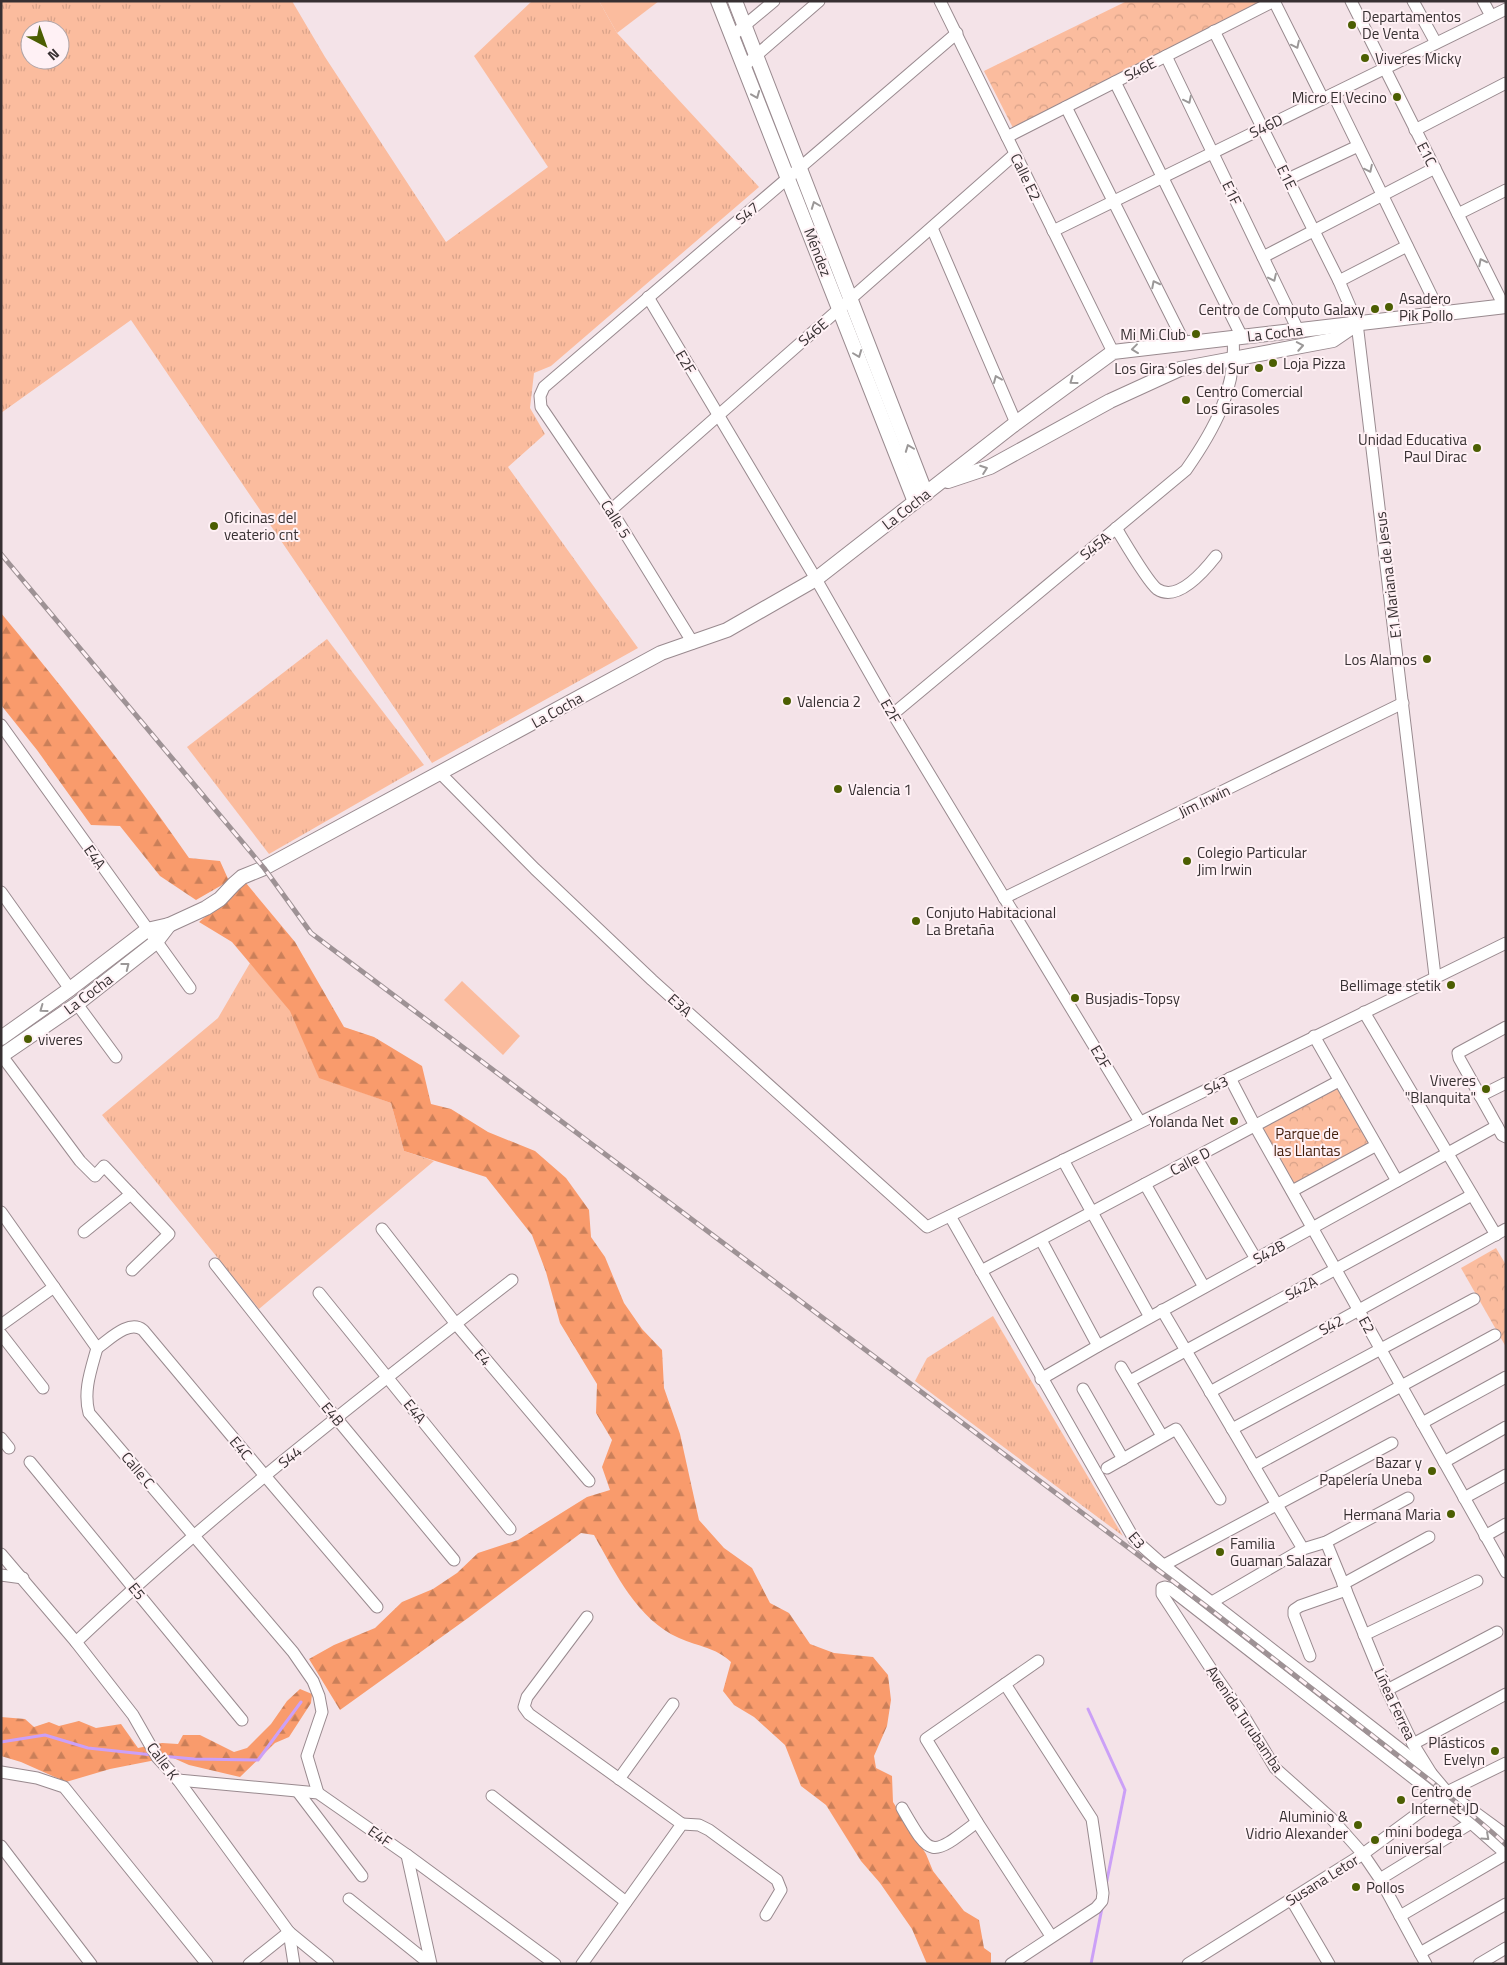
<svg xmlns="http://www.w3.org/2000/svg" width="1507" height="1965" viewBox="0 0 1507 1965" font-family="'Titillium Web',sans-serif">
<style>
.grass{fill:url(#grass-tufts);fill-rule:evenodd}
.forest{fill:url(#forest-firs)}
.park{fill:url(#park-crowns)}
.pitch{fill:#fbbc9e}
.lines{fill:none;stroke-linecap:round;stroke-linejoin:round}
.stream{stroke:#cba0f7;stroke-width:3}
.minor-casing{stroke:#998a8f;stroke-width:13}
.tertiary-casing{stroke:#998a8f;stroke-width:16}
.minor{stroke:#fff;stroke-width:11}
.tertiary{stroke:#fff;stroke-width:14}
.rail-casing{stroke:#9e9295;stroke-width:5}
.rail{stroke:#fff1f5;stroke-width:3;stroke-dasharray:9;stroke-linecap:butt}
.oneway{stroke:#9b9898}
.poi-dot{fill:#4c5e02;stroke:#fff1f5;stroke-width:2}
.labels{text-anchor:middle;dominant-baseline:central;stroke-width:4;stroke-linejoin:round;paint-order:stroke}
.poi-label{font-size:15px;fill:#373032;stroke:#fff1f5;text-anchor:start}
.street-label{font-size:15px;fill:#373032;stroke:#fff1f5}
.park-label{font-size:15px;fill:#421e0b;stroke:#fff1f5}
</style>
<defs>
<pattern id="grass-tufts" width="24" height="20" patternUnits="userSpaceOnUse" patternTransform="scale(1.25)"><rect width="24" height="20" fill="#fbbc9e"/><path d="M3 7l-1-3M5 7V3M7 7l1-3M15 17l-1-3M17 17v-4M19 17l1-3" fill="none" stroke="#d8a289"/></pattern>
<pattern id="forest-firs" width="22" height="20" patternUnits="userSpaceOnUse" patternTransform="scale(1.25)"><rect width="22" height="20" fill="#f99b6c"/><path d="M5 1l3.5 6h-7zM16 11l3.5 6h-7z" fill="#ca7f59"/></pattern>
<pattern id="park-crowns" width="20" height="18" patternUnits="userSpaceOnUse" patternTransform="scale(1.25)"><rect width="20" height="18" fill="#fbbc9e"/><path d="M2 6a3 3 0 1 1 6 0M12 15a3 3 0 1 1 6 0" fill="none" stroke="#d8a289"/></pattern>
</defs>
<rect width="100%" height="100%" fill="#f4e3e8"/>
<g class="grass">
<path d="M1,1H292L325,57L446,242L548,167L474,56L532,1H599L617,33L759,187L551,366L534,373L530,408L545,434L508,467L638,648L432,763L131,320L1,413ZM30,30H60V60H30Z"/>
<polygon points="327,639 424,765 269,854 187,747"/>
<polygon points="250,963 291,1011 319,1077 391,1103 404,1151 434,1161 259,1309 102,1115 218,1018"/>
<polygon points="993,1316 1123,1536 915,1381 927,1358"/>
</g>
<g class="forest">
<path d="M1,613C67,692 130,773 189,858L220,861L229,881L196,900L160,876L120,826L91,825L37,750L1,705Z"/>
<path d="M246,883L295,942L344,1027L374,1037L422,1066L431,1104L451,1109L488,1132L535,1151L566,1178L589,1210L591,1237L605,1257L624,1303L642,1329L662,1350L664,1388L680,1434L699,1520L724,1548L752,1568L770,1603L789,1613L810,1644L834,1653L873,1657L888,1675L891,1700L887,1726L874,1756L876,1768L892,1776L893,1802L926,1854L933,1871L964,1911L979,1920L984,1948L991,1953V1964H927L912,1929L880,1883L861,1861L826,1805L801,1786L785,1745L754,1717L734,1705L723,1691L731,1662C715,1647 699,1647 679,1638C637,1619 616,1574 594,1535L581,1533L468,1618L340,1710L309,1659L334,1645L375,1628L402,1602L433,1589L457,1573L478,1553L518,1540L587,1497L610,1490L602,1467L612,1440L596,1413L597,1384L560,1323L546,1272L532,1235L486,1177L404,1151L391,1103L319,1078L290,1011L232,942L199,922Z"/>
<polygon points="300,1689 312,1694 311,1703 289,1737 275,1743 240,1777 189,1765 171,1757 110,1769 66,1782 21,1762 1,1756 1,1717 25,1719 34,1727 49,1722 59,1726 79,1721 96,1728 121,1724 138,1748 162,1743 178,1744 183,1735 200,1735 234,1752 247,1748 271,1724 287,1701"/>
</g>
<g class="park">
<polygon points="1127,1 1264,1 1013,128 984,71"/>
<polygon points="1342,1086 1371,1145 1294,1187 1260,1128"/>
<polygon points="1496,1248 1506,1265 1506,1347 1461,1268"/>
</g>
<g class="pitch">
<polygon points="599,1 659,1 617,33"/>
<polygon points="462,981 520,1036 503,1055 444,1000"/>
</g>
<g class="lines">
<g class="stream">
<polyline points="1088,1709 1125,1790 1106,1885"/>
<polyline points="1,1742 45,1735 88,1748 153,1755"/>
<polyline points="161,1756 194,1759 258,1760 301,1702"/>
<polyline points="1091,1964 1102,1908"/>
</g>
<defs>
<g id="minor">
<polyline points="940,1 1113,352"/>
<polyline points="1274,1 1323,99"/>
<polyline points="1351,1 1504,306"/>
<polyline points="1413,1 1436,43"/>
<polyline points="1483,1 1491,16"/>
<polyline points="1214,31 1339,281 1357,323 1435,976"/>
<polyline points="732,36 774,1"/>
<polyline points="1166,56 1298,330"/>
<polyline points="744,66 819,1"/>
<polyline points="1115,82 1242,337"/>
<polyline points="1333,94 1440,313"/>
<polyline points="1066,107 1185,344"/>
<polyline points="1415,130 1506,83"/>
<polyline points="1007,137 1274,1"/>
<polyline points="1288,179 1358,146"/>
<polyline points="1458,214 1506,190"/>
<polyline points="932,228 1016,423"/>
<polyline points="1053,231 1506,9"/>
<polyline points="1263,257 1435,168"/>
<polyline points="1339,281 1407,246"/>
<polyline points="648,297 816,579 893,714 1140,1122"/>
<polyline points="611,510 1015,154"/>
<path d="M1116,528C1124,541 1147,581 1157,589C1178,603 1205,570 1216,556"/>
<polyline points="693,643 611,510 541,407 540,396 544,387 957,33"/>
<path d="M893,714L1186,470C1214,430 1237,389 1233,338"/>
<polyline points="1,725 190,988"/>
<polyline points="441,774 535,869 652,980 927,1227 1506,943"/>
<polyline points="1,892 70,989"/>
<polyline points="1004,898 1403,703"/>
<polyline points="77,1004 116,1057"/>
<polyline points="1364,1012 1496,1235"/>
<polyline points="1506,1027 1458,1053 1459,1058 1502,1135 1506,1137"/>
<polyline points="1314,1036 1397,1181"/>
<polyline points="2,1056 80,1161 95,1176 104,1166 169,1234 132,1270"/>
<polyline points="1230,1078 1255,1126 1506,1572"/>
<polyline points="1480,1096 1506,1083"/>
<polyline points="1196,1157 1256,1259"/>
<polyline points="1063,1160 1150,1317"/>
<polyline points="1145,1184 1204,1287"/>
<polyline points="1292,1191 1375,1146"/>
<path d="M1,1212L97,1348C91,1370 83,1391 89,1413L293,1652L313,1681L319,1696L322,1712L307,1756L318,1793"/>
<polyline points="950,1216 1134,1539 1161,1563 1431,1773"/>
<polyline points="382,1229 456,1324 589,1481"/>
<polyline points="84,1232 131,1194"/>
<polyline points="1041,1240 1098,1346"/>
<polyline points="215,1264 337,1419 454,1560"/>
<polyline points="981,1271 1339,1081"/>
<polyline points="319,1293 510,1529"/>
<polyline points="1162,1310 1303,1549"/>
<polyline points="1,1325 54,1287"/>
<polyline points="1,1334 43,1388"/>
<path d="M97,1348C109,1340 129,1319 143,1330L266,1477L377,1607"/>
<polyline points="1121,1367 1162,1436"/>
<polyline points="1041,1379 1098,1346 1497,1126"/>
<polyline points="1130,1381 1472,1195"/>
<polyline points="1083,1389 1123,1459"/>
<polyline points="1210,1392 1506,1229"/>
<polyline points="1422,1423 1506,1377"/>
<polyline points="1232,1429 1474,1299"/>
<polyline points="1,1438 9,1448"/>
<polyline points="30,1462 242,1720"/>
<polyline points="1444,1462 1506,1427"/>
<polyline points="1254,1466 1495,1335"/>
<polyline points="1107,1468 1176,1429 1220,1499"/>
<polyline points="1464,1498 1506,1475"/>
<polyline points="1485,1536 1506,1524"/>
<polyline points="1326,1542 1387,1690 1413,1744 1431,1773 1447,1792 1506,1835"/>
<polyline points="1,1554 76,1642 133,1715 157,1757 178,1780 289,1932 328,1964"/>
<polyline points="1164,1565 1392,1443"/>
<polyline points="1,1575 23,1578"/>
<polyline points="1343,1584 1429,1537"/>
<polyline points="1212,1602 1303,1549 1326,1542 1408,1498"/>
<polyline points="587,1617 527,1697 524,1707 529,1714 682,1824"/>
<polyline points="1364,1635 1477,1581"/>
<path d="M76,1642C212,1513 364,1395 512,1280"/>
<polyline points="1310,1656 1294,1615 1294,1610 1300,1606 1346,1590"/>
<polyline points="1038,1661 926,1739 977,1822 1051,1936"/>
<polyline points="1005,1684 1092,1819 1103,1893 1102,1901 1096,1908 1011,1964"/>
<polyline points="1387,1690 1497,1632"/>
<polyline points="1413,1744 1506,1694"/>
<polyline points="1,1772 37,1778 64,1787 207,1964"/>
<polyline points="619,1779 673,1704"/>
<polyline points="178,1780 318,1793 407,1855 555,1964"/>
<polyline points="298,1792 362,1876"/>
<polyline points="492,1796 626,1902"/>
<path d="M902,1808C931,1858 930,1858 977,1822"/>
<polyline points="1,1846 91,1964"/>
<polyline points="407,1855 431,1964"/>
<polyline points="1380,1879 1471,1823"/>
<polyline points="349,1899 430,1964"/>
<polyline points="1291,1899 1329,1964"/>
<polyline points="1400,1916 1506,1854"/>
<polyline points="289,1932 294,1964"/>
<polyline points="1420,1953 1506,1904"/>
<polyline points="249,1964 289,1932"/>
<polyline points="582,1964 682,1824 699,1825 709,1830 777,1880 781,1890 766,1915"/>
<polyline points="1188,1964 1363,1854 1447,1792 1506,1763"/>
<polyline points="1426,1964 1380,1879 1363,1854 1331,1818 1275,1768 1245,1718 1217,1678 1162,1594 1162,1588 1165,1587 1169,1588 1471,1823 1506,1854"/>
<polyline points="1479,1964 1506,1948"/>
</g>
<g id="tertiary">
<polyline points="718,1 915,502"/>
<polyline points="735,1 926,494"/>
<polyline points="948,481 990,467 1110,401 1180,369 1333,340 1355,325"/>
<polyline points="1,1038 70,989 147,930 169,925 206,908 220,899 234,884 242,877 264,868 661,653 727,630 816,579 1016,423 1113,352 1506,306"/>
<polyline points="1,1056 77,1004 156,942 169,925"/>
</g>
</defs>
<use href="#minor" class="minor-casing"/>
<use href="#tertiary" class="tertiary-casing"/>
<use href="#minor" class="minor"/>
<use href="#tertiary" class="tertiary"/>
<defs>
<path id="rail" d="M1,554L264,868L311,933L1206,1606L1432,1782C1456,1803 1482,1822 1506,1845"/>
</defs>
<use href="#rail" class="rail-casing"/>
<use href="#rail" class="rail"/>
</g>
<defs><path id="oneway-chevron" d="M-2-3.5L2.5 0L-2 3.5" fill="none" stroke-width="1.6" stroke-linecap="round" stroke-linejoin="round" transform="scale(1.25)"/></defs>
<g class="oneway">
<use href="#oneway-chevron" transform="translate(1296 45) rotate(64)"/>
<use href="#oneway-chevron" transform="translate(756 95) rotate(68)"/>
<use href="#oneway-chevron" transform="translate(1188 100) rotate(64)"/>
<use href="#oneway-chevron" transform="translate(1369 169) rotate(64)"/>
<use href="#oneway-chevron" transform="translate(815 205) rotate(-111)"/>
<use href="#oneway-chevron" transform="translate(1482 262) rotate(-117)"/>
<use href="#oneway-chevron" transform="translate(1273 278) rotate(65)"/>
<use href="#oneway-chevron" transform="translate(1155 284) rotate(-117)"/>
<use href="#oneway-chevron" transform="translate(1300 346) rotate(-10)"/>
<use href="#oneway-chevron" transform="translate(1135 349) rotate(173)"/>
<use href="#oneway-chevron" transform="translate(858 354) rotate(69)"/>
<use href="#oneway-chevron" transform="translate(997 379) rotate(-113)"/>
<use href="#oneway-chevron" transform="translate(1073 381) rotate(144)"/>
<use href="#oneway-chevron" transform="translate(909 448) rotate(-111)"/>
<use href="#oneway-chevron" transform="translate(984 469) rotate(-20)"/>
<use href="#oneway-chevron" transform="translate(126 966) rotate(-38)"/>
<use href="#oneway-chevron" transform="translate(43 1009) rotate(144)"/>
<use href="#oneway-chevron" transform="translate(1486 1837) rotate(42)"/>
</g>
<g class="poi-dot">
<circle cx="1352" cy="25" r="5"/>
<circle cx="1365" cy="58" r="5"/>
<circle cx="1397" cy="97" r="5"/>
<circle cx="1389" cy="307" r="5"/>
<circle cx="1375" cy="309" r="5"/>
<circle cx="1196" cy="334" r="5"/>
<circle cx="1273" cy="363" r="5"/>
<circle cx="1259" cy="368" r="5"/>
<circle cx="1186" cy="400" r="5"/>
<circle cx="1477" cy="448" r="5"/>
<circle cx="214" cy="526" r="5"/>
<circle cx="1427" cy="659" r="5"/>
<circle cx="787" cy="701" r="5"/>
<circle cx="838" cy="789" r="5"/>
<circle cx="1187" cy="861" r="5"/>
<circle cx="916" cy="921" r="5"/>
<circle cx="1451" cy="985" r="5"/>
<circle cx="1075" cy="998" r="5"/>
<circle cx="28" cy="1039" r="5"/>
<circle cx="1486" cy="1089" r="5"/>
<circle cx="1234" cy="1121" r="5"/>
<circle cx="1432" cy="1471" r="5"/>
<circle cx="1451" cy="1514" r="5"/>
<circle cx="1220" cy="1552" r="5"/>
<circle cx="1495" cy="1751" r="5"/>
<circle cx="1401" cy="1800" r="5"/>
<circle cx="1358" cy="1825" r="5"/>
<circle cx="1375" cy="1840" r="5"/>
<circle cx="1356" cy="1887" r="5"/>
</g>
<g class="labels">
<g class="poi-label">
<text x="1362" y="16">Departamentos<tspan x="1362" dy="17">De Venta</tspan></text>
<text x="1375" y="58">Viveres Micky</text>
<text x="1387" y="97" text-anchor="end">Micro El Vecino</text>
<text x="1399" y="298">Asadero<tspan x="1399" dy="17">Pik Pollo</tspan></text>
<text x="1365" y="309" text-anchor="end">Centro de Computo Galaxy</text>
<text x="1186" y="334" text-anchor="end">Mi Mi Club</text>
<text x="1283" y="363">Loja Pizza</text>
<text x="1249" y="368" text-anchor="end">Los Gira Soles del Sur</text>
<text x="1196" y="391">Centro Comercial<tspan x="1196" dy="17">Los Girasoles</tspan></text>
<text x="1467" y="439" text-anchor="end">Unidad Educativa<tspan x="1467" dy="17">Paul Dirac</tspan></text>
<text x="224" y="517">Oficinas del<tspan x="224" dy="17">veaterio cnt</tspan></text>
<text x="1417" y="659" text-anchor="end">Los Alamos</text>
<text x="797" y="701">Valencia 2</text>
<text x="848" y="789">Valencia 1</text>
<text x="1197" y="852">Colegio Particular<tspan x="1197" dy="17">Jim Irwin</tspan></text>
<text x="926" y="912">Conjuto Habitacional<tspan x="926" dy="17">La Bretaña</tspan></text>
<text x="1441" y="985" text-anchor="end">Bellimage stetik</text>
<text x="1085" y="998">Busjadis-Topsy</text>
<text x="38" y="1039">viveres</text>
<text x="1476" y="1080" text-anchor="end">Viveres<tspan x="1476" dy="17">"Blanquita"</tspan></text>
<text x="1224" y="1121" text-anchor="end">Yolanda Net</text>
<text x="1422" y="1462" text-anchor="end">Bazar y<tspan x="1422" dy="17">Papelería Uneba</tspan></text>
<text x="1441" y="1514" text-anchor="end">Hermana Maria</text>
<text x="1230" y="1543">Familia<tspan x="1230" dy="17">Guaman Salazar</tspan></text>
<text x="1485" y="1742" text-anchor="end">Plásticos<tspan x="1485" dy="17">Evelyn</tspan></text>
<text x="1411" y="1791">Centro de<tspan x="1411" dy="17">Internet JD</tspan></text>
<text x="1348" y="1816" text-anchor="end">Aluminio &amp;<tspan x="1348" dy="17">Vidrio Alexander</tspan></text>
<text x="1385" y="1831">mini bodega<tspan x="1385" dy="17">universal</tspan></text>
<text x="1366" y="1887">Pollos</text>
</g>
<g class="street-label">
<text transform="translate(1140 69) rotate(-27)">S46E</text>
<text transform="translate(1266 126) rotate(-26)">S46D</text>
<text transform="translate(1427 154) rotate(63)">E1C</text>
<text transform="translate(1026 177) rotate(64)">Calle E2</text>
<text transform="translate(1287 177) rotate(64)">E1E</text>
<text transform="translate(1232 193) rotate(64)">E1F</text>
<text transform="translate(747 213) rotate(-40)">S47</text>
<text transform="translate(818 252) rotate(69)">Méndez</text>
<text transform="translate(813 332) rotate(-41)">S46E</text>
<text transform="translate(1275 333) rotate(-7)">La Cocha</text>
<text transform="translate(686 362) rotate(59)">E2F</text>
<text transform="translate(906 509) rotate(-38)">La Cocha</text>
<text transform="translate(616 519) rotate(58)">Calle 5</text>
<text transform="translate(1095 546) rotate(-40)">S45A</text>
<text transform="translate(1388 575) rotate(-97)">E1 Mariana de Jesus</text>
<text transform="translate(557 710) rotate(-29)">La Cocha</text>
<text transform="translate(891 711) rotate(60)">E2F</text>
<text transform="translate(1204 801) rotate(-26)">Jim Irwin</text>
<text transform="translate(95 857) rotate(55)">E4A</text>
<text transform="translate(88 994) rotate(-37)">La Cocha</text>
<text transform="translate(680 1005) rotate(42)">E3A</text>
<text transform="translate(1101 1057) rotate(59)">E2F</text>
<text transform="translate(1216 1085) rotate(-26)">S43</text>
<text transform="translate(1190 1161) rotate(-28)">Calle D</text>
<text transform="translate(1269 1252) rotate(-29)">S42B</text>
<text transform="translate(1301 1288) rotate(-28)">S42A</text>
<text transform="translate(1331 1325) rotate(-29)">S42</text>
<text transform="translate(1367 1325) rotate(61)">E2</text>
<text transform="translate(483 1357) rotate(50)">E4</text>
<text transform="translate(415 1411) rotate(51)">E4A</text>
<text transform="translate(333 1414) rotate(51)">E4B</text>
<text transform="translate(241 1448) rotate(50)">E4C</text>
<text transform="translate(290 1457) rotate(-39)">S44</text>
<text transform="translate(138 1470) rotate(50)">Calle C</text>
<text transform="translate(1137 1540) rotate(50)">E3</text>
<text transform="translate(137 1591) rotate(51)">E5</text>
<text transform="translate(1395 1704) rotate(65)">Línea Ferrea</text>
<text transform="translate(1245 1719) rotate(56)">Avenida Turubamba</text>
<text transform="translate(163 1761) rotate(53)">Calle K</text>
<text transform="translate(380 1836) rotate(35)">E4F</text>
<text transform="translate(1322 1880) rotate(-32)">Susana Letor</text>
</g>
<g class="park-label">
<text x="1307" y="1133">Parque de<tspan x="1307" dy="17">las Llantas</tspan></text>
</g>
</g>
<rect width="1507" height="1965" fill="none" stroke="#373032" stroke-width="5"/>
<g transform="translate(45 45) rotate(139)"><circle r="24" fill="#fff1f5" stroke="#afa4a7"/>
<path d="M0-4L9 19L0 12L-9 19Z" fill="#4c5e02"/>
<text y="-8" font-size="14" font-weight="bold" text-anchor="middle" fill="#373032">N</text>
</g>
</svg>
